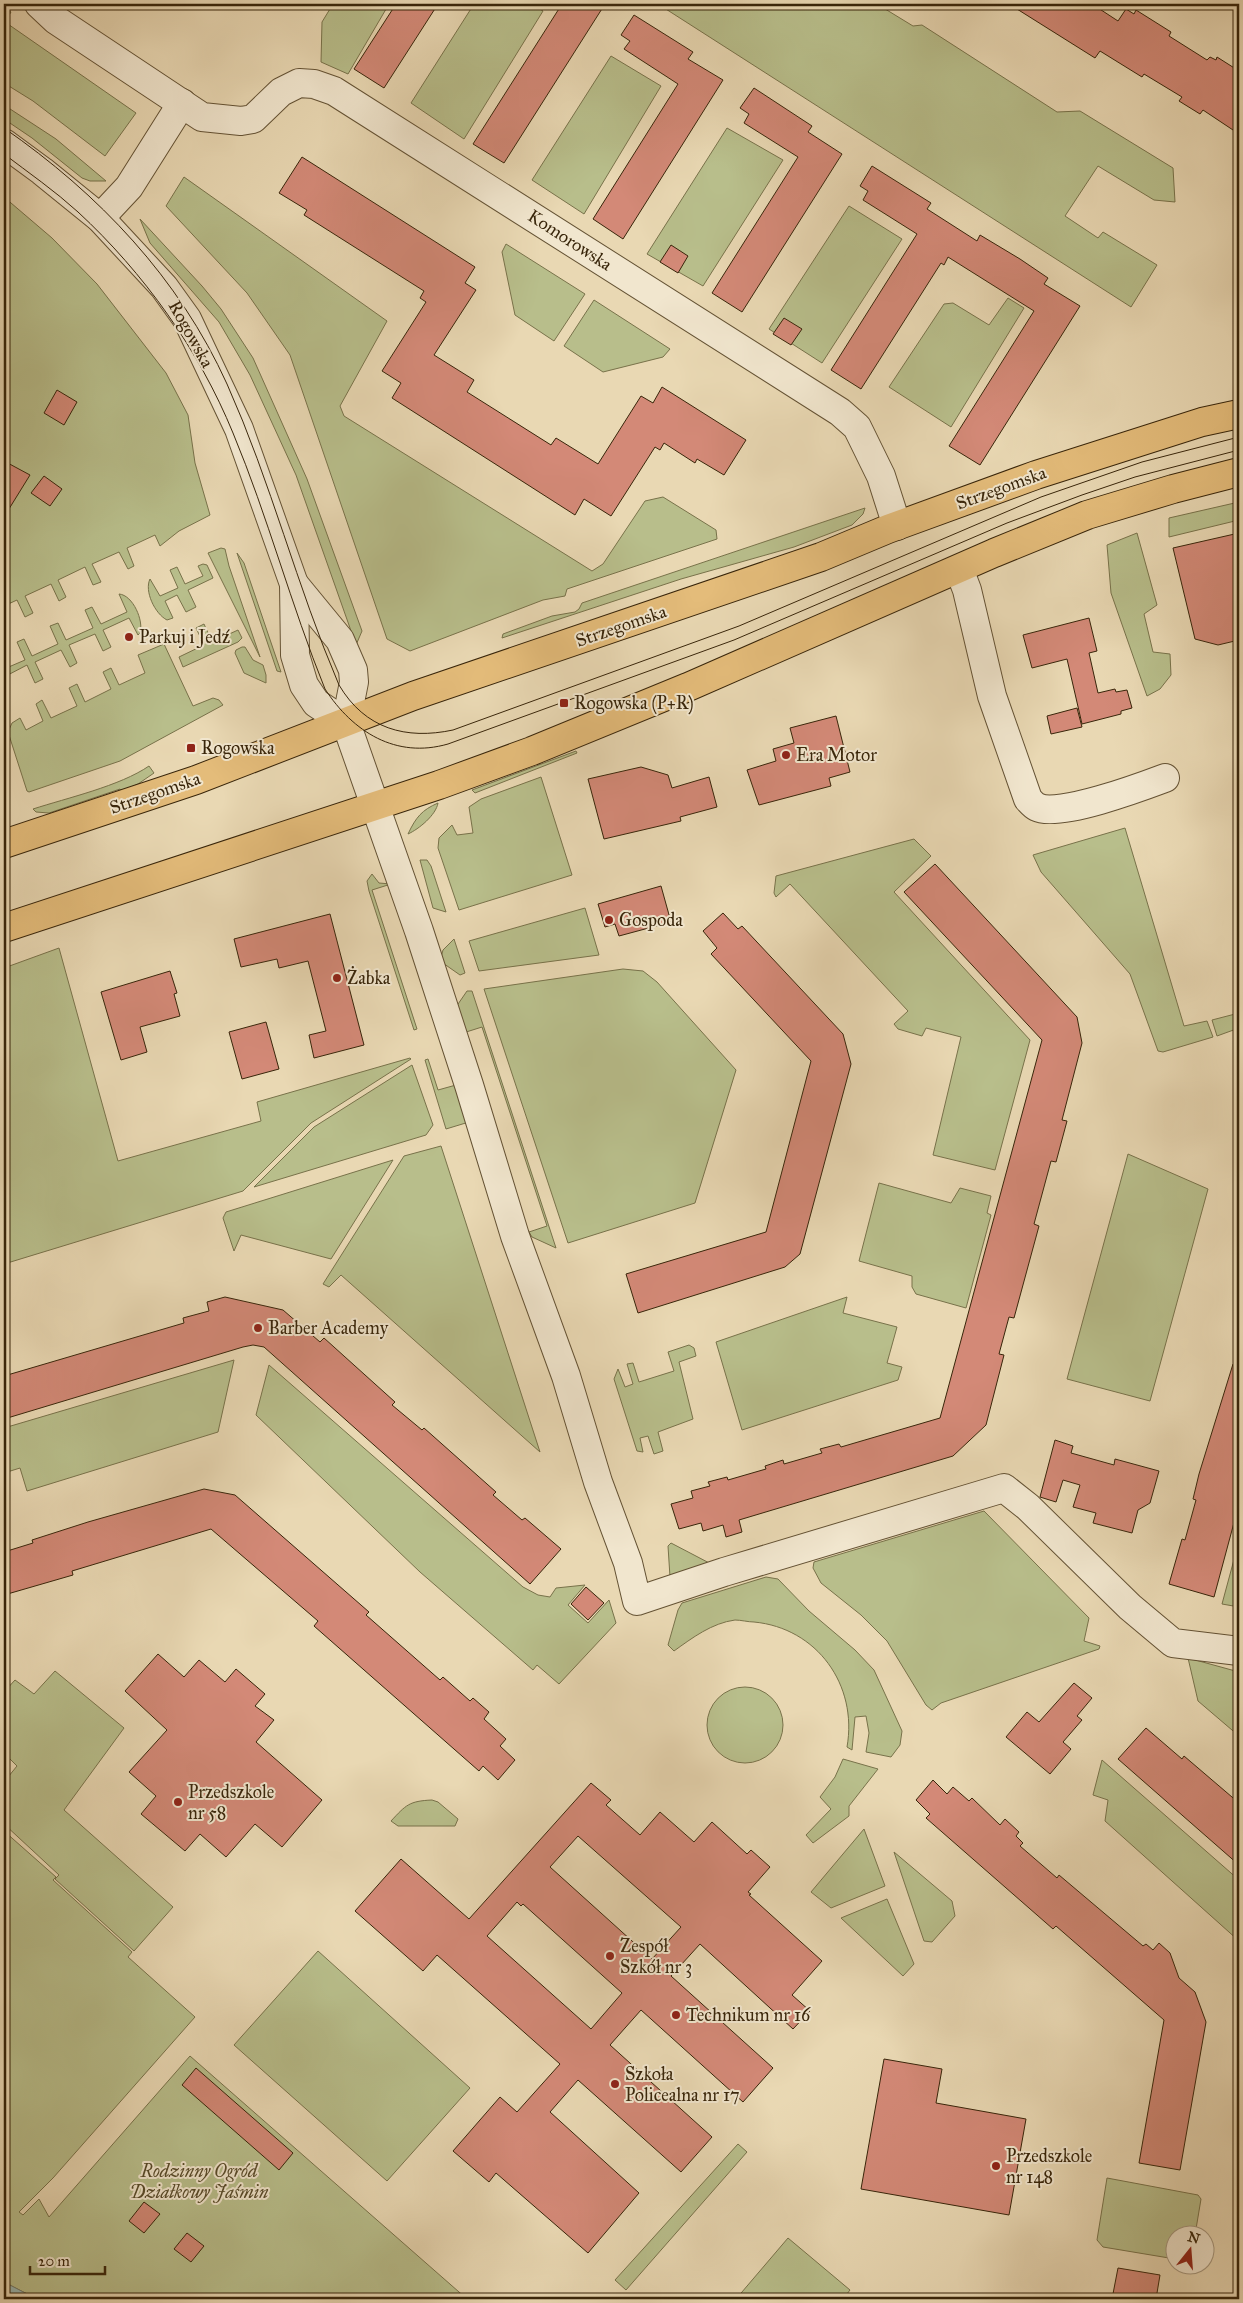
<svg xmlns="http://www.w3.org/2000/svg" width="1243" height="2303" viewBox="0 0 1243 2303" font-family="'IM FELL Great Primer',serif">
<style>
.green{fill:#b8be8b;stroke:#78724a}
.water{fill:#99b8b4;stroke:#727d70}
.building{fill:#d38977;stroke:#38250a;fill-rule:evenodd}
.lines{fill:none;stroke-linecap:round;stroke-linejoin:round}
.minor-casing{stroke:#645234;stroke-width:30}
.major-casing{stroke:#38250a;stroke-width:30}
.minor{stroke:#f1e6ce;stroke-width:28}
.major{stroke:#e4bc7a;stroke-width:28}
.tram{stroke:#38250a;stroke-width:1}
.poi-dot{fill:#8f2418;stroke:#f1e6ce;stroke-width:2}
.labels{text-anchor:middle;dominant-baseline:central;stroke-width:4;stroke-linejoin:round;paint-order:stroke}
.street-label{font-size:18px;fill:#38250a;stroke:#f1e6ce}
.poi-label{font-size:18px;fill:#38250a;stroke:#f1e6ce;text-anchor:start}
.park-label{font-size:18px;font-style:italic;fill:#584b2a;stroke:#f1e6ce}
</style>
<rect width="100%" height="100%" fill="#e9d8b3"/>
<filter id="stains"><feTurbulence type="fractalNoise" baseFrequency=".004" numOctaves="4"/><feColorMatrix values="0 0 0 0 .2 0 0 0 0 .09 0 0 0 0 .02 0 0 0 .5 -.17"/></filter>
<radialGradient id="worn" r=".72"><stop offset=".6" stop-color="#630" stop-opacity="0"/><stop offset="1" stop-color="#630" stop-opacity=".3"/></radialGradient>
<g class="green">
<polygon points="333,4 389,4 348,74 321,62 322,22"/>
<polygon points="474,4 531,4 543,11 464,139 411,103"/>
<polygon points="658,4 877,4 913,26 922,25 1057,112 1080,111 1173,168 1175,202 1154,200 1098,166 1065,216 1098,238 1103,232 1157,265 1131,307"/>
<polygon points="4,8 11,12 5,22 136,113 105,156 33,101 4,83"/>
<polygon points="611,56 661,86 584,214 532,180"/>
<polygon points="4,105 56,139 106,181 90,181 82,178 32,138 4,119"/>
<polygon points="727,128 783,160 703,286 647,254"/>
<polygon points="184,177 387,321 340,406 344,416 592,571 603,564 645,501 663,497 716,530 717,539 567,589 565,596 543,600 410,651 387,639 290,355 247,293 166,206"/>
<polygon points="4,197 52,238 97,284 166,373 188,415 195,463 210,515 179,531 160,546 155,535 127,548 134,566 128,569 119,552 92,564 101,582 93,585 85,567 58,580 66,597 59,601 51,584 25,596 33,613 25,617 17,600 4,606"/>
<polygon points="849,206 902,239 822,363 769,329"/>
<polygon points="140,219 202,286 221,309 253,358 307,479 362,631 356,645 296,475 250,375 219,322 150,243"/>
<polygon points="506,244 585,294 554,341 515,315 502,252"/>
<polygon points="1008,298 1024,308 951,427 889,387 944,304 953,303 989,325"/>
<polygon points="594,300 670,349 663,357 603,372 564,346"/>
<polygon points="1239,502 1239,520 1169,537 1169,518"/>
<polygon points="865,508 863,514 852,525 794,547 681,579 502,638 503,634 552,616 575,612 579,609 582,603"/>
<polygon points="1137,533 1157,605 1144,614 1153,652 1170,654 1171,675 1160,689 1147,696 1111,593 1107,545"/>
<polygon points="221,548 225,549 229,566 260,657 208,553"/>
<polygon points="237,553 244,563 281,672 277,671"/>
<path d="M203,564L207,565L213,578L188,590L196,607L186,612L177,595L165,601L173,618L167,620C155,614 144,591 150,579L160,596L178,588L170,570L177,567L185,584L203,576L198,566Z"/>
<path d="M119,594C133,595 144,621 140,633L138,635L129,618L103,630L111,647L103,651L95,634L69,645L77,663L70,667L61,650L35,662L43,679L35,683L27,665L4,677V669L25,660L17,642L24,639L32,656L58,644L50,626L58,623L66,640L93,628L85,610L92,607L101,624L127,612Z"/>
<polygon points="204,624 212,642 238,630 242,638 238,642 183,667 179,657 204,645 196,628"/>
<polygon points="164,644 193,706 213,698 219,700 223,705 120,761 29,792 27,791 8,732 12,723 20,718 26,730 43,721 36,704 42,700 51,718 77,706 69,688 77,684 85,702 111,689 103,672 111,668 119,685 145,673 138,655"/>
<polygon points="242,647 245,647 253,660 263,665 266,675 266,683 244,673 235,653 236,650"/>
<polygon points="576,751 577,753 475,793 472,790"/>
<path d="M149,766L154,773L138,784L121,791L120,789L49,813L36,812L33,809C67,798 120,786 149,766Z"/>
<polygon points="541,777 572,875 459,910 438,848 439,838 452,825 457,835 473,833 469,807 481,799"/>
<path d="M438,803C436,815 419,829 408,834C416,817 422,810 438,803Z"/>
<polygon points="1125,828 1184,1026 1207,1021 1213,1037 1163,1052 1158,1051 1130,974 1041,872 1033,855"/>
<polygon points="914,839 931,856 894,892 1030,1040 995,1170 933,1155 961,1037 926,1028 922,1036 898,1029 894,1024 908,1011 790,884 776,897 774,893 776,876"/>
<polygon points="420,860 427,860 431,866 446,912 433,908"/>
<polygon points="372,874 379,883 391,884 372,890 417,1029 414,1030 369,891 367,881"/>
<polygon points="585,908 599,955 479,971 469,941"/>
<polygon points="454,939 465,973 460,975 440,961 443,950"/>
<polygon points="59,948 118,1161 261,1121 257,1102 410,1058 411,1059 311,1123 243,1191 4,1264 4,968"/>
<polygon points="623,969 643,971 657,982 736,1070 695,1203 568,1243 484,989"/>
<polygon points="467,991 472,991 556,1248 532,1237 529,1232 547,1226 482,1027 463,1033 456,1007"/>
<polygon points="1239,1013 1239,1028 1217,1036 1212,1020"/>
<polygon points="428,1059 438,1090 456,1085 469,1122 446,1129 425,1060"/>
<polygon points="412,1065 433,1125 426,1135 254,1187 314,1127"/>
<polygon points="441,1146 540,1452 341,1275 329,1287 323,1284 404,1156"/>
<polygon points="1128,1154 1208,1189 1150,1401 1067,1379"/>
<polygon points="393,1160 331,1259 241,1235 234,1251 223,1218 226,1212"/>
<polygon points="879,1183 951,1203 960,1188 991,1196 987,1213 991,1215 966,1308 916,1294 912,1287 912,1276 859,1261"/>
<polygon points="847,1297 843,1313 897,1327 887,1363 902,1367 898,1380 742,1430 716,1342"/>
<polygon points="689,1345 694,1348 696,1356 679,1362 693,1419 658,1432 663,1451 654,1454 648,1436 640,1438 643,1452 637,1451 614,1379 618,1369 625,1387 633,1384 627,1364 633,1363 639,1382 674,1371 668,1352"/>
<polygon points="234,1360 218,1432 27,1491 20,1468 4,1473 4,1428"/>
<polygon points="269,1365 523,1587 538,1595 550,1597 556,1588 585,1585 568,1605 588,1623 609,1600 616,1623 559,1684 537,1665 533,1670 420,1572 256,1415"/>
<polygon points="984,1511 1089,1618 1084,1641 1100,1646 1099,1649 941,1703 932,1710 926,1705 887,1641 861,1615 821,1583 813,1568 814,1562"/>
<polygon points="1239,1541 1239,1607 1222,1604"/>
<polygon points="671,1543 715,1566 670,1577 668,1546"/>
<path d="M766,1577L778,1579L809,1611L855,1650L874,1670L902,1731L900,1745L891,1757L866,1752L869,1733L866,1716L855,1717L852,1750L847,1747C858,1685 817,1628 754,1622C748,1622 741,1620 735,1620C712,1623 692,1638 674,1651L668,1645L678,1610L682,1603Z"/>
<polygon points="1188,1658 1239,1672 1239,1736 1198,1701"/>
<polygon points="55,1671 124,1728 64,1810 173,1907 134,1951 55,1879 59,1875 4,1824 4,1782 17,1766 4,1753 4,1692 15,1680 34,1694"/>
<circle cx="745" cy="1725" r="38"/>
<polygon points="843,1759 878,1769 849,1806 849,1816 813,1843 806,1835 831,1809 820,1797 835,1777"/>
<polygon points="1102,1760 1239,1880 1239,1941 1105,1821 1108,1800 1093,1795"/>
<path d="M432,1800L438,1802L458,1819L455,1826H398L391,1821C406,1805 409,1801 432,1800Z"/>
<polygon points="864,1829 885,1886 831,1908 811,1892"/>
<polygon points="4,1831 56,1877 53,1880 132,1952 128,1957 195,2017 53,2178 19,2212 23,2215 39,2199 49,2217 190,2056 467,2299 37,2299 4,2282"/>
<polygon points="894,1852 952,1901 955,1916 932,1942 924,1941"/>
<polygon points="887,1899 914,1964 903,1976 841,1918"/>
<polygon points="318,1951 470,2088 387,2181 234,2045"/>
<polygon points="738,2144 747,2152 626,2290 615,2280"/>
<polygon points="1107,2178 1198,2195 1201,2199 1195,2235 1176,2236 1175,2259 1103,2247 1097,2240"/>
<polygon points="788,2238 850,2290 843,2299 736,2299"/>
</g>
<polygon class="water" points="4,2282 37,2299 4,2299"/>
<g class="building">
<polygon points="396,4 438,4 384,88 354,69"/>
<polygon points="562,4 605,4 504,163 473,144"/>
<polygon points="1009,4 1092,4 1118,21 1126,9 1134,14 1136,10 1171,32 1169,36 1207,60 1210,57 1216,60 1217,57 1239,71 1239,134 1203,110 1200,114 1179,101 1182,97 1144,74 1142,77 1100,51 1095,58"/>
<polygon points="634,15 693,52 688,59 723,80 623,239 593,219 678,84 624,49 630,41 621,35"/>
<polygon points="754,88 812,126 808,132 842,154 742,312 712,293 798,157 744,123 749,114 740,108"/>
<polygon points="302,157 475,267 465,283 476,290 434,355 474,380 467,392 551,445 556,438 598,464 641,396 653,403 662,387 746,440 724,475 697,459 695,463 664,443 660,450 655,447 611,516 584,499 575,515 392,398 401,383 382,371 426,302 420,298 424,291 304,215 307,210 279,193"/>
<polygon points="872,166 931,203 927,209 977,241 980,235 1020,259 1048,278 1044,284 1080,306 980,465 949,446 1034,311 948,257 944,265 941,263 861,389 831,370 917,234 863,200 868,191 860,186"/>
<polygon points="671,245 688,256 678,273 660,262"/>
<polygon points="784,318 802,329 791,345 773,334"/>
<polygon points="57,390 77,402 64,425 44,413"/>
<polygon points="4,461 30,475 4,517"/>
<polygon points="44,476 62,489 50,506 31,493"/>
<polygon points="1239,533 1239,640 1218,645 1195,639 1173,548"/>
<polygon points="1089,618 1097,651 1089,653 1098,693 1115,689 1116,692 1127,690 1132,708 1121,711 1121,714 1082,724 1067,659 1032,668 1023,635"/>
<polygon points="1077,708 1082,727 1051,734 1047,716"/>
<polygon points="836,716 850,772 829,778 831,786 759,805 747,770 776,761 773,749 794,743 790,728"/>
<polygon points="641,767 668,775 672,788 709,777 717,807 680,817 681,821 604,839 588,779"/>
<polygon points="935,864 1077,1017 1082,1043 1062,1120 1067,1121 1056,1162 1051,1161 1034,1224 1039,1226 1014,1318 1009,1317 999,1354 1004,1355 986,1425 953,1456 739,1520 742,1532 726,1537 723,1525 703,1531 701,1523 679,1529 671,1504 693,1498 691,1491 710,1486 708,1482 727,1477 728,1480 766,1469 765,1466 783,1460 784,1464 822,1453 820,1449 839,1444 841,1447 940,1418 1042,1040 904,892"/>
<polygon points="661,886 671,922 619,936 615,924 605,927 598,904"/>
<polygon points="723,913 738,929 742,926 843,1034 851,1064 800,1254 785,1267 638,1313 626,1274 766,1232 811,1061 711,954 717,948 703,931"/>
<polygon points="330,914 364,1045 314,1058 309,1035 326,1031 308,961 279,968 277,959 241,967 234,939"/>
<polygon points="170,971 177,993 174,994 180,1016 140,1027 147,1052 121,1060 101,992"/>
<polygon points="266,1022 279,1069 242,1079 229,1032"/>
<polygon points="225,1297 283,1310 320,1342 324,1338 395,1402 392,1405 422,1430 424,1428 496,1492 493,1495 522,1520 525,1518 561,1549 530,1584 264,1347 253,1345 243,1347 4,1419 4,1376 184,1323 183,1318 209,1311 207,1302"/>
<polygon points="1233,1364 1239,1365 1239,1504 1214,1597 1169,1584 1182,1539 1185,1540 1196,1500 1193,1499 1199,1474"/>
<polygon points="1055,1440 1073,1446 1071,1453 1114,1465 1115,1459 1159,1471 1150,1503 1138,1510 1132,1533 1093,1523 1096,1513 1073,1507 1080,1485 1063,1480 1056,1502 1040,1497"/>
<polygon points="204,1489 235,1495 369,1612 366,1615 440,1680 443,1677 470,1701 473,1698 489,1712 484,1719 506,1739 500,1746 515,1760 498,1780 483,1766 479,1771 314,1626 318,1621 211,1529 72,1571 73,1575 4,1595 4,1552 33,1543 32,1540 88,1522"/>
<polygon points="586,1587 604,1603 588,1620 571,1604"/>
<polygon points="158,1654 184,1677 199,1660 225,1682 236,1669 265,1694 255,1706 274,1720 256,1742 322,1800 282,1847 255,1824 226,1857 200,1834 185,1851 141,1814 156,1796 129,1772 167,1730 125,1691"/>
<polygon points="1074,1683 1092,1698 1077,1716 1082,1720 1063,1742 1071,1749 1050,1774 1006,1737 1027,1712 1039,1722"/>
<polygon points="1146,1728 1182,1759 1184,1756 1239,1803 1239,1865 1118,1759"/>
<polygon points="933,1780 947,1794 953,1787 969,1801 972,1798 1000,1825 1005,1819 1019,1832 1016,1836 1023,1843 1020,1846 1057,1878 1059,1875 1143,1946 1146,1944 1153,1950 1159,1943 1170,1953 1179,1978 1195,1992 1206,2022 1180,2170 1139,2163 1164,2020 1056,1926 1053,1929 926,1818 930,1814 916,1800"/>
<path d="M591,1783L611,1800L606,1805L640,1835L660,1812L694,1842L712,1822L747,1854L751,1850L770,1867L748,1892L751,1894L749,1895L822,1961L792,1995L810,2011L793,2029L700,1944L671,1976L773,2068L743,2102L641,2010L610,2045L712,2137L681,2172L578,2080L550,2112L639,2193L588,2253L496,2173L489,2182L453,2151L500,2097L517,2112L560,2064L437,1955L423,1971L355,1911L401,1859L469,1919ZM578,1836L681,1927L652,1959L550,1867ZM517,1902L521,1906L523,1904L622,1993L591,2029L487,1936Z"/>
<polygon points="884,2059 942,2069 936,2103 1026,2119 1009,2215 861,2189"/>
<polygon points="196,2068 293,2153 279,2170 182,2085"/>
<polygon points="144,2202 160,2214 144,2233 129,2221"/>
<polygon points="187,2233 204,2246 191,2262 174,2249"/>
<polygon points="1118,2268 1160,2275 1156,2299 1112,2299"/>
</g>
<g class="lines">
<defs>
<g id="minor">
<polyline points="39,4 56,20 202,117 241,121 253,119 281,92 299,83 314,84 334,91 840,412 857,427 881,476 897,526"/>
<polyline points="4,143 42,171 100,218 164,287 187,319 239,429 294,584 295,655 304,685 316,703 346,723"/>
<polyline points="100,218 129,187 182,103"/>
<path d="M959,569L967,590L992,696L1028,799C1030,801 1033,805 1037,807C1058,818 1141,787 1165,778"/>
<polyline points="294,584 340,640 353,670 354,682 346,723 419,931 469,1085 515,1236 566,1376 598,1482 628,1563 637,1601 724,1572 1004,1488 1028,1507 1130,1607 1173,1643 1239,1651"/>
</g>
<g id="major">
<polyline points="4,844 196,780 413,696 821,557 888,529 1036,475 1202,422 1239,414"/>
<polyline points="4,928 439,785 532,751 688,687 994,553 1087,515 1173,489 1239,472"/>
</g>
</defs>
<use href="#minor" class="minor-casing"/>
<use href="#major" class="major-casing"/>
<use href="#minor" class="minor"/>
<use href="#major" class="major"/>
<g class="tram">
<path d="M4,128C99,194 179,278 227,384C271,482 297,587 339,685C365,729 406,740 453,730L739,626L1041,497L1142,462L1239,437"/>
<path d="M4,154C29,173 55,191 78,212C144,273 199,350 233,433C268,517 291,605 325,689C353,732 396,759 448,744L734,640L1007,523L1082,495L1135,477L1239,450"/>
</g>
</g>
<g class="poi-dot">
<circle cx="129" cy="637" r="5"/>
<rect x="559" y="698" width="10" height="10" rx="2.5"/>
<rect x="186" y="743" width="10" height="10" rx="2.5"/>
<circle cx="786" cy="755" r="5"/>
<circle cx="609" cy="920" r="5"/>
<circle cx="337" cy="978" r="5"/>
<circle cx="258" cy="1328" r="5"/>
<circle cx="178" cy="1802" r="5"/>
<circle cx="610" cy="1956" r="5"/>
<circle cx="676" cy="2015" r="5"/>
<circle cx="615" cy="2084" r="5"/>
<circle cx="996" cy="2166" r="5"/>
</g>
<g class="labels">
<g class="street-label">
<text transform="translate(570 240) rotate(33)">Komorowska</text>
<text transform="translate(191 334) rotate(61)">Rogowska</text>
<text transform="translate(1001 488) rotate(-20)">Strzegomska</text>
<text transform="translate(621 626) rotate(-19)">Strzegomska</text>
<text transform="translate(155 793) rotate(-19)">Strzegomska</text>
</g>
<g class="poi-label">
<text x="139" y="637">Parkuj i Jedź</text>
<text x="574" y="703">Rogowska (P+R)</text>
<text x="201" y="748">Rogowska</text>
<text x="796" y="755">Era Motor</text>
<text x="619" y="920">Gospoda</text>
<text x="347" y="978">Żabka</text>
<text x="268" y="1328">Barber Academy</text>
<text x="188" y="1792">Przedszkole<tspan x="188" dy="21">nr 58</tspan></text>
<text x="620" y="1946">Zespół<tspan x="620" dy="21">Szkół nr 3</tspan></text>
<text x="686" y="2015">Technikum nr 16</text>
<text x="625" y="2074">Szkoła<tspan x="625" dy="21">Policealna nr 17</tspan></text>
<text x="1006" y="2156">Przedszkole<tspan x="1006" dy="21">nr 148</tspan></text>
</g>
<g class="park-label">
<text x="199" y="2171">Rodzinny Ogród<tspan x="199" dy="21">Działkowy Jaśmin</tspan></text>
</g>
</g>
<rect width="1243" height="2303" fill="none" stroke="#e9d8b3" stroke-width="20"/>
<rect x="5" y="5" width="1233" height="2293" fill="none" stroke="#38250a" stroke-width="2.5"/>
<rect x="10" y="10" width="1223" height="2283" fill="none" stroke="#38250a"/>
<g transform="translate(1190 2250) rotate(17)"><circle r="24" fill="#f1e6ce" stroke="#a79980"/>
<path d="M0-4L9 19L0 12L-9 19Z" fill="#8f2418"/>
<text y="-8" font-size="14" font-weight="bold" text-anchor="middle" fill="#38250a">N</text>
</g>
<path d="M30 2266v8h75v-8" fill="none" stroke="#38250a" stroke-width="2.5"/>
<text x="38" y="2266" font-size="15" fill="#38250a" stroke="#f1e6ce" stroke-width="4" paint-order="stroke">20 m</text>
<rect width="100%" height="100%" filter="url(#stains)"/>
<rect width="100%" height="100%" fill="url(#worn)"/>
</svg>
